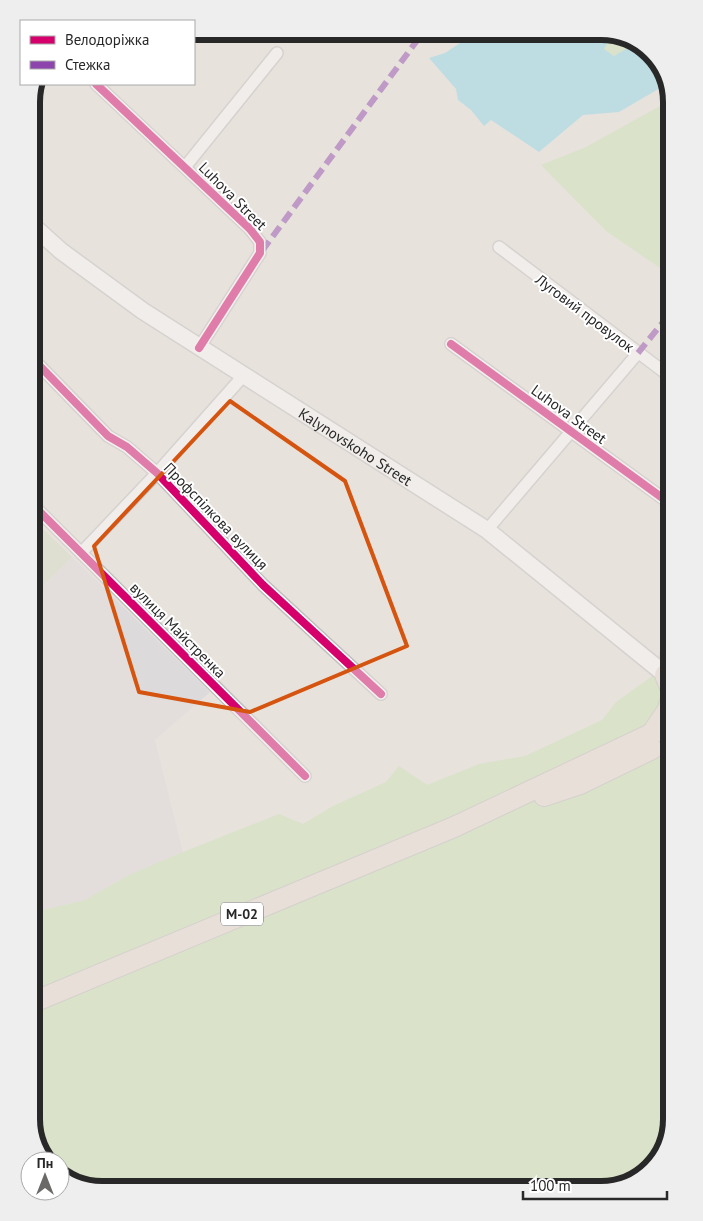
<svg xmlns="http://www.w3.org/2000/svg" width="703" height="1221" viewBox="0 0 703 1221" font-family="'PT Sans',sans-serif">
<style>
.industrial{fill:#dddadc}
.green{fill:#c9e3b3}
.cemetery{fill:#d3dbc3}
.water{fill:#8dd7eb}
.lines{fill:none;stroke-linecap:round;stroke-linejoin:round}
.street-casing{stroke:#c0bebe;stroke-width:14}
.secondary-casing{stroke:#c0bebe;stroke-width:19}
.highway-casing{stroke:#bfbdbb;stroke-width:22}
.street{stroke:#fbfbfa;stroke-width:11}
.secondary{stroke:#fbfbfa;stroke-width:16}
.highway{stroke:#e8dbd2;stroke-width:20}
.quiet{stroke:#8e44ad;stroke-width:6;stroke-dasharray:12 6;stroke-linecap:butt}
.cycleway-casing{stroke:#fff;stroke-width:11}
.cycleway{stroke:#d6006c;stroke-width:8}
.marked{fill:none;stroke:#d5540f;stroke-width:4;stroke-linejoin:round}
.labels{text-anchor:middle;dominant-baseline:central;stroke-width:4;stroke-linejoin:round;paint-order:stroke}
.shield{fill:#fff;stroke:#686868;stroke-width:1}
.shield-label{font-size:14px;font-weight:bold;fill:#282828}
.street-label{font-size:15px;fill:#282828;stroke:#fff}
.rim{fill:none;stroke:#282828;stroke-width:6}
</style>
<rect width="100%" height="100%" fill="#e7e2dc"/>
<polygon class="industrial" points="72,557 210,692 155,740 183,852 127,876 85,900 31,913 31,597"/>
<g class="green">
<polygon points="612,34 637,42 614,56 603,49"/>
<polygon points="671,100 672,102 672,276 606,231 541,165 586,147"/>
<polygon points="672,642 672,1119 660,1158 632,1183 601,1190 98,1190 63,1178 60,1174 60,1161 48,1161 38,1150 31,1119 31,913 85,900 127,876 173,856 279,814 303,824 333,806 386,782 399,766 427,785 479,764 525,756 602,720 616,702 651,677 660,652"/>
</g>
<polygon class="cemetery" points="31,517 72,557 31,597"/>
<polygon class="water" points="478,31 511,31 509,35 519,36 525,31 606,31 612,34 604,49 614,56 637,42 640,43 665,71 667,84 619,112 583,115 539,152 491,120 484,126 471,110 458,100 456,89 429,58 445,53"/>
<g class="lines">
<defs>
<g id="street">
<polyline points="96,84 250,229 260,242 260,253 199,348"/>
<polyline points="185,167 277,53"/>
<polyline points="499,247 672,378"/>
<polyline points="451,344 672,505"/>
<polyline points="31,357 108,436 127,447 157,473 263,585 381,694"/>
<polyline points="31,503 305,776"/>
<polyline points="487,530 638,353"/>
<polyline points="81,553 157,473 244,375"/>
<polyline points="31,612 33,611"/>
</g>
<g id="secondary">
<path id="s1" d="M31,224L61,251L143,311L487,530L672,680"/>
</g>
<g id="highway">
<polyline points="665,675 672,692"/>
<polyline points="652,733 667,711 672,697"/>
<polyline points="544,796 580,784 652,749"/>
<polyline points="31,1003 454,827 672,724"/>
</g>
</defs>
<use href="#street" class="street-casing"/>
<use href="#secondary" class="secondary-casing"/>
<use href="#highway" class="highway-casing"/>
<use href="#street" class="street"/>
<use href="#secondary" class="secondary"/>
<use href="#highway" class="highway"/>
<g class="quiet">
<polyline points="262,251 424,31"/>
<polyline points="638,353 672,311"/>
<polyline points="665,675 672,664"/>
</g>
<defs>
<g id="cycleway">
<polyline points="96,84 250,229 260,242 260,253 199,348"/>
<polyline points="451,344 672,505"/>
<polyline points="31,357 108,436 127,447 157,473 263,585 381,694"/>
<polyline points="31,503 305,776"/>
</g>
</defs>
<use href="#cycleway" class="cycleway-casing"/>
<use href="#cycleway" class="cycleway"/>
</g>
<path d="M0 0H703V1221H0ZM230,401L345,481L407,646L250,712L139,692L94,546Z" fill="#e7e2dc" fill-opacity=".55" fill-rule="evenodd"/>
<path class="marked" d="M230,401L345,481L407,646L250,712L139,692L94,546Z"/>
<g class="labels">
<rect class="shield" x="221" y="902.5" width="42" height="23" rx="4"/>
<g class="shield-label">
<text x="242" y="914">М-02</text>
</g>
<g class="street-label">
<text transform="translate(233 196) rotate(45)">Luhova Street</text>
<text transform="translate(585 313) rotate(37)">Луговий провулок</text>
<text transform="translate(569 414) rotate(36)">Luhova Street</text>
<text stroke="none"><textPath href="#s1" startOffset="394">Kalynovskoho Street</textPath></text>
<text transform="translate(216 516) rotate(46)">Профспілкова вулиця</text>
<text transform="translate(178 630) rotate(45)">вулиця Майстренка</text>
</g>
</g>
<path d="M0 0H703V1221H0ZM102 40H601A62 62 0 0 1 663 102V1119A62 62 0 0 1 601 1181H102A62 62 0 0 1 40 1119V102A62 62 0 0 1 102 40Z" fill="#eee" fill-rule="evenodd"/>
<path class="rim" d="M102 40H601A62 62 0 0 1 663 102V1119A62 62 0 0 1 601 1181H102A62 62 0 0 1 40 1119V102A62 62 0 0 1 102 40Z"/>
<rect x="20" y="20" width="175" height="65" fill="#ffffff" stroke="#a9a9a9"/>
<rect x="30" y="36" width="25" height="8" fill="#d6006c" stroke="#a9a9a9"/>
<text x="65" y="45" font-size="15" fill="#282828">Велодоріжка</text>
<rect x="30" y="61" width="25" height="8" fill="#8e44ad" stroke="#a9a9a9"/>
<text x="65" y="70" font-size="15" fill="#282828">Стежка</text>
<g transform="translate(45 1176)"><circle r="24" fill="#ffffff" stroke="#a9a9a9"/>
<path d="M0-4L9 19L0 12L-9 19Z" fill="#6b6967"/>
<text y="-8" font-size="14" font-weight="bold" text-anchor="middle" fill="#282828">Пн</text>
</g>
<path d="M523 1191v8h144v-8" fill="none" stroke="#282828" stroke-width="2.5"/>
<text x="530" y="1191" font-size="15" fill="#282828" stroke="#ffffff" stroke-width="4" paint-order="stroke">100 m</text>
</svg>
